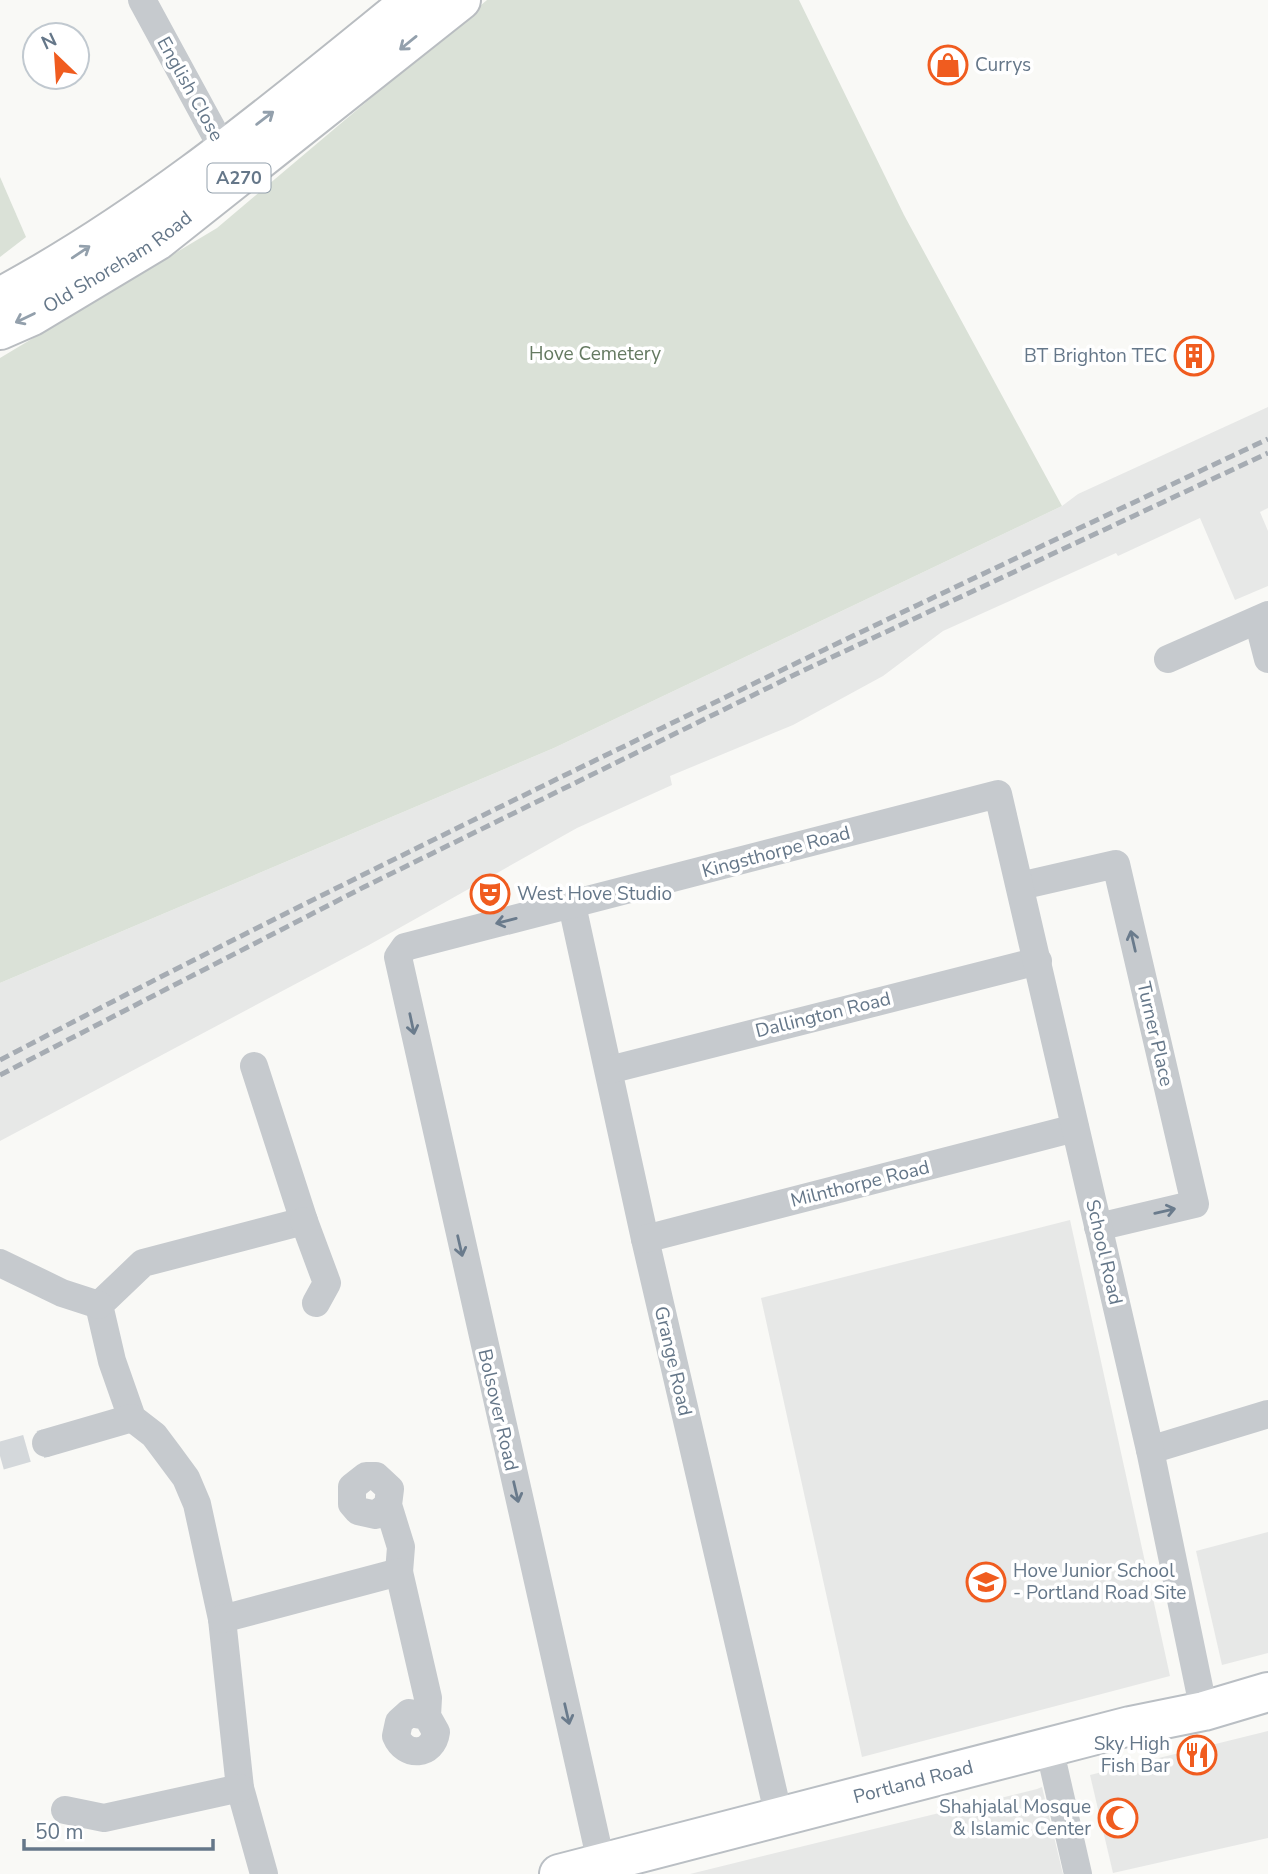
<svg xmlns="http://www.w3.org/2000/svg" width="1268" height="1874" viewBox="0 0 1268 1874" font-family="'Nunito Sans',sans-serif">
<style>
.built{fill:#e7e8e7}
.green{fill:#dae1d7}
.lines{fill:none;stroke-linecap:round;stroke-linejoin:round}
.street-tunnel{stroke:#d4d8db;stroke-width:28;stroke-dasharray:28 14;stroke-linecap:butt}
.secondary-casing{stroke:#babfc4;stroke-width:42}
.primary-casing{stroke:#b9bdc1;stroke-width:42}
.street{stroke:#c6cace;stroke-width:28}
.secondary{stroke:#fff;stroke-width:38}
.primary{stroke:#fff;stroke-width:38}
.rail{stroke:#a6acb3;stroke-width:5;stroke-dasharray:10 5;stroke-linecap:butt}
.oneway{stroke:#93a0ac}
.oneway2{stroke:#6a7b8c}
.labels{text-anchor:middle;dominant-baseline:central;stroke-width:7;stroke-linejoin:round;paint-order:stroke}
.shield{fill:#fff;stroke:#93a0ac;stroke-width:2}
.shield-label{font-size:18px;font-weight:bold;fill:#657789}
.poi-label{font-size:19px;fill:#657789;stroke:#fff;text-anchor:start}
.street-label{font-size:19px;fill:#657789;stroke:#fff}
.park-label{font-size:19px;fill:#657a61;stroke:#fff}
</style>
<rect width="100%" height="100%" fill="#f9f9f6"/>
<g class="built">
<polygon points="1268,407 1268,508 1260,512 1268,531 1268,586 1235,600 1200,518 1118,556 1116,553 943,631 883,676 793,725 670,776 672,785 577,828 369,945 0,1141 0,983 554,748 1062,506 1078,494"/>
<polygon points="1070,1220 1170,1676 862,1757 761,1298"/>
<polygon points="1268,1532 1268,1653 1222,1665 1196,1551"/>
<polygon points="1268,1731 1268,1838 1113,1873 1090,1775"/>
<polygon points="1042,1787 1063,1874 690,1874 1037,1789"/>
</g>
<g class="green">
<polygon points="487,0 799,0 904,215 1062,506 554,748 0,983 0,358 217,228"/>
<polygon points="0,177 26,237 0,257"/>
</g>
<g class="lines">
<polyline class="street-tunnel" points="0,1456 46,1443"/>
<defs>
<g id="secondary">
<path id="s1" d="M559,1874L1130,1726L1204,1711L1268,1692"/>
</g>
<g id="primary">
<path d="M0,297C150,217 280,107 412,0"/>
<path id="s2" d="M0,330L32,316L157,241L461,0"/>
</g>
</defs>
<use href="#secondary" class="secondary-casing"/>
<use href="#primary" class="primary-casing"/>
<g class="street">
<polyline points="142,0 223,149 235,164"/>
<polyline points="1258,620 1268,659"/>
<polyline points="1168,659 1268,615"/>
<polyline points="1020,886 1116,864 1195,1204 1098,1227"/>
<polyline points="572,905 645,1239 779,1817"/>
<polyline points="254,1066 304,1221 143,1263 99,1305 112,1361 132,1418 154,1435 169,1455 186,1478 197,1504 222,1619 240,1788 264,1874"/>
<polyline points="609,1070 1038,961"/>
<polyline points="304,1221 327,1283 316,1303"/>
<polyline points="645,1239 1075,1128"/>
<polyline points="0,1263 62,1293 99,1305"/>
<polyline points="46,1443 132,1418"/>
<polyline points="1150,1450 1268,1414"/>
<polyline points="388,1505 390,1489 376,1476 366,1476 352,1487 352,1504 358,1511 376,1515 388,1505 401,1547 399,1572"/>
<path d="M222,1619L399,1572L428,1698L427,1716L436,1732C433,1756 405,1758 396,1736L399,1722L409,1713L427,1716"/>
<polyline points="1049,1747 1078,1874"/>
<polyline points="65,1810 104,1818 240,1788"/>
<polyline points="601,1862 398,957 405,947 998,794 1150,1450 1204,1711"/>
</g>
<use href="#secondary" class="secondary"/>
<use href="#primary" class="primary"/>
<g class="rail">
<path d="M0,1060C417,842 842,640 1268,439"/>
<polyline points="0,1075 364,887 796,674 1268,453"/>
</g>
</g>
<defs><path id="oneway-shaft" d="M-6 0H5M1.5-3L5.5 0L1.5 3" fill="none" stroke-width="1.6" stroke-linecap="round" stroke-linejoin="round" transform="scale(1.75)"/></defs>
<g class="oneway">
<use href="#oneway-shaft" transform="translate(408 43) rotate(141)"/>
<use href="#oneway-shaft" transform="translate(265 118) rotate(-37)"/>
<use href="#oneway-shaft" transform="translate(81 252) rotate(-34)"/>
<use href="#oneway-shaft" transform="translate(25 318) rotate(154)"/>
</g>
<g class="oneway2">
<use href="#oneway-shaft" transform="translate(506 921) rotate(166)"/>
<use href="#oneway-shaft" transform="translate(1133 941) rotate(-103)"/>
<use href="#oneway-shaft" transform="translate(412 1024) rotate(78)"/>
<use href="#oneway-shaft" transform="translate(1165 1211) rotate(-13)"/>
<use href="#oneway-shaft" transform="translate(460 1246) rotate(77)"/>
<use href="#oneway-shaft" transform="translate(516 1492) rotate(77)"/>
<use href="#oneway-shaft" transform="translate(567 1714) rotate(77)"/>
</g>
<defs>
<symbol id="shop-ring" viewBox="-11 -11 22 22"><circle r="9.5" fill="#fff" stroke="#f05c1f" stroke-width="1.5"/><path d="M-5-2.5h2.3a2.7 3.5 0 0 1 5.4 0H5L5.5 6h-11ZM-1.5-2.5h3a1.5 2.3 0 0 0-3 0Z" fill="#f05c1f"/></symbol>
<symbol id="building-ring" viewBox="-11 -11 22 22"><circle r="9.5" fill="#fff" stroke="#f05c1f" stroke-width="1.5"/><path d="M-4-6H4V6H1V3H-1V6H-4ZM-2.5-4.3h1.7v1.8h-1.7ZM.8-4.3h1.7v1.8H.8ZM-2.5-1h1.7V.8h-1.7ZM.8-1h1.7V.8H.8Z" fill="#f05c1f"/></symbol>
<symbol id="theatre-ring" viewBox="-11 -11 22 22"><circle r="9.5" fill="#fff" stroke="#f05c1f" stroke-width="1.5"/><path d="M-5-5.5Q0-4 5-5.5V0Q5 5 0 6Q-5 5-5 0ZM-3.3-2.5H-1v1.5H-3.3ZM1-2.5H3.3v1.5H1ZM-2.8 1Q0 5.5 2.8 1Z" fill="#f05c1f"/></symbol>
<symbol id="school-ring" viewBox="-11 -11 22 22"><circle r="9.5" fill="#fff" stroke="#f05c1f" stroke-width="1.5"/><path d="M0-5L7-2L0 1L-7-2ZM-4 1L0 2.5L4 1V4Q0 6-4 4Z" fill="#f05c1f"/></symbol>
<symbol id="restaurant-ring" viewBox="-11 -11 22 22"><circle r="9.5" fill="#fff" stroke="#f05c1f" stroke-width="1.5"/><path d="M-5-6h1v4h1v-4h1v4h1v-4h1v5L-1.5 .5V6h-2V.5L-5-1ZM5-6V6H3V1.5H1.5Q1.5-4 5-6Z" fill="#f05c1f"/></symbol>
<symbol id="mosque-ring" viewBox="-11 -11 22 22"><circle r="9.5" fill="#fff" stroke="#f05c1f" stroke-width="1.5"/><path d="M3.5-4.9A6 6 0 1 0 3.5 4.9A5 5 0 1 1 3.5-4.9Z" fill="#f05c1f"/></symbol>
</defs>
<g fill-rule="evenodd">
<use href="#shop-ring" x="926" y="43" width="44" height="44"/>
<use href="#building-ring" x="1172" y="334" width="44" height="44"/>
<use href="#theatre-ring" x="468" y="872" width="44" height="44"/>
<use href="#school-ring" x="964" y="1560" width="44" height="44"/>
<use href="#restaurant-ring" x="1175" y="1733" width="44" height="44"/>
<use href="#mosque-ring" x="1096" y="1796" width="44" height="44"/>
</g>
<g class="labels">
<rect class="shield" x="207.5" y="163.5" width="63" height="29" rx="5"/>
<g class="shield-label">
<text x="239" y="178">A270</text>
</g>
<g class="poi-label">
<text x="975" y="65">Currys</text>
<text x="1167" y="356" text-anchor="end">BT Brighton TEC</text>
<text x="517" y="894">West Hove Studio</text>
<text x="1013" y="1571">Hove Junior School<tspan x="1013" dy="22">- Portland Road Site</tspan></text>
<text x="1170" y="1744" text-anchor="end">Sky High<tspan x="1170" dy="22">Fish Bar</tspan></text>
<text x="1091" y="1807" text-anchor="end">Shahjalal Mosque<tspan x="1091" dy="22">&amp; Islamic Center</tspan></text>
</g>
<g class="street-label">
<text transform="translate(190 89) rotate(61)">English Close</text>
<text stroke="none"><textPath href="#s2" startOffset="136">Old Shoreham Road</textPath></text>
<text transform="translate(776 852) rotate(-15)">Kingsthorpe Road</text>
<text transform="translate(823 1015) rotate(-14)">Dallington Road</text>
<text transform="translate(1155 1034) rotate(77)">Turner Place</text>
<text transform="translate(860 1184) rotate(-14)">Milnthorpe Road</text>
<text transform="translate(1104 1252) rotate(77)">School Road</text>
<text transform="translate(673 1361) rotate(77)">Grange Road</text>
<text transform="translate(498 1410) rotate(77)">Bolsover Road</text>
<text stroke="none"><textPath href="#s1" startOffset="366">Portland Road</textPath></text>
</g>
<g class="park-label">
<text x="595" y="354">Hove Cemetery</text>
</g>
</g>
<g transform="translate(56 56) rotate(335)"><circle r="33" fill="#ffffff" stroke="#c1c9d0" stroke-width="2"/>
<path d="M0-5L12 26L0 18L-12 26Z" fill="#f05c1f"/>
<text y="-10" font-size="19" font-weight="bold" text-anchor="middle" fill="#657789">N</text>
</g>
<path d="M24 1839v10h189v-10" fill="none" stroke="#657789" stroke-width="3.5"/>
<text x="35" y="1839" font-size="21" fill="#657789" stroke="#ffffff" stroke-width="5" paint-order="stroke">50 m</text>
</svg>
